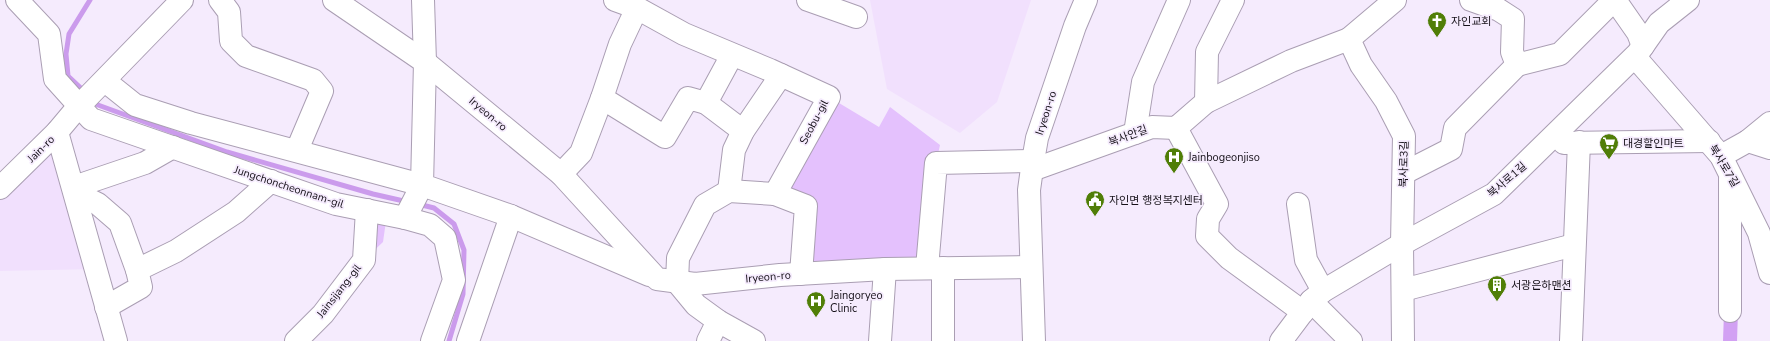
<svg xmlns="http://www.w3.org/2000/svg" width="1770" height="341" viewBox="0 0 1770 341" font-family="'Nunito Sans','Noto Sans KR',sans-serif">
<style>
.built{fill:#f1e0fd}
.green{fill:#e4c1fd}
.forest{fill:#d2a1f3}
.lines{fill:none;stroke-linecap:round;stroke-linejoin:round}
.stream{stroke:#cb9bec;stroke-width:5}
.minor-casing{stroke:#aa9eb3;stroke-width:24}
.minor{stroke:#fff;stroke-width:22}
.labels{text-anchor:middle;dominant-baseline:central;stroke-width:3.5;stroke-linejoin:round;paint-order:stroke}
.poi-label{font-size:11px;fill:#151018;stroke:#f5ebfd;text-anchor:start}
.street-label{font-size:11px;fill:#151018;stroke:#f5ebfd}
</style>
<rect width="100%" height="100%" fill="#f5ebfd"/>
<g class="built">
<polygon points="870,0 1031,0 997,102 960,133 887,89"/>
<polygon points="57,132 96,269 0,271 0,187"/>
</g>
<g class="green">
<polygon points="829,97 879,127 890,107 940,145 936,163 927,268 801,274 806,206 775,194"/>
<polygon points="367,210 387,214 383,242 364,260"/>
</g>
<polygon class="forest" points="1738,311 1737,341 1723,341 1724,312"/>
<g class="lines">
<g class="stream">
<polyline points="85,92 68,76 66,54 69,34 90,0"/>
<polyline points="92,99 98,105 227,152 373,194 408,202"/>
<polyline points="418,204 434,208 454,224 464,250 463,294 449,341"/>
</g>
<defs>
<g id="minor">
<polyline points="17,0 49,34 55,79 91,119 336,204 405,218 430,225 445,238 454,280 432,341"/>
<polyline points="220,0 229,12 231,41 246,56 313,80 322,91 297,150"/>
<polyline points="334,0 425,62 561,174 657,279 695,284 780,275 885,269 1031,267"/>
<polyline points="423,0 425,62 422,185 511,216 649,275"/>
<polyline points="615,0 637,8 684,34 770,70 829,97 775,194 729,191 705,205 678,258 677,282 696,305 718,321 754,341"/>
<polyline points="808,0 856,17"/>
<polyline points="1395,0 1349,39 1361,65 1386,101 1404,136 1402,244 1403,341"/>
<polyline points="1471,0 1499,10 1513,19 1512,52 1517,65 1560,54 1614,0"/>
<polyline points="1615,0 1638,33 1643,46"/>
<polyline points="1635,57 1721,156 1759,233 1770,273"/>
<polyline points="105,81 135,105 191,123 422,185 405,218"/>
<polyline points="602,98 665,137 688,98 706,103 732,55"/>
<polyline points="1206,102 1207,52 1233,0"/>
<polyline points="706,103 743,131"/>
<polyline points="1176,128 1217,204 1208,219 1207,236 1229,258 1303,312"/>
<polyline points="57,132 116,341"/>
<polyline points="1135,133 1143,82 1179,0"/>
<polyline points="1748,141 1770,148"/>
<polyline points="1564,143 1709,141"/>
<polyline points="1721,156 1748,141 1770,123"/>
<polyline points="1032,170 1152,127 1176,128 1206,102 1291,61 1349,39"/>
<polyline points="1404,173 1451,149 1455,128 1517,65"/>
<polyline points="561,174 581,153 602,98 620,44 637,8"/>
<polyline points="1730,179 1730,311"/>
<polyline points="74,187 145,163 173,147"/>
<polyline points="0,188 57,132 78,107 182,0"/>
<polyline points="729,191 734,150 743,131 781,75"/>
<polyline points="76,193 98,204 120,223 137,270"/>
<polyline points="775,194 806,206 801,274"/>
<polyline points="1298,204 1306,260 1323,291"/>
<polyline points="927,268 936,163 1033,161"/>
<polyline points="943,268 943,341"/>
<polyline points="1403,290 1574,245"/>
<polyline points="1311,301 1351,341"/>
<polyline points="106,307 141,287 137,270 176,251 236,212 271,181"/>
<polyline points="296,341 323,314 364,260 367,210"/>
<polyline points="468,341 511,216"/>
<polyline points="708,341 718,321"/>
<polyline points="880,341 885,269"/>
<polyline points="1034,341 1029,190 1033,161 1037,138 1075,26 1086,0"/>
<polyline points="1281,341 1311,301 1323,291 1402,244 1494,194 1638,53 1659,23 1688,0"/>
<polyline points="1571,341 1579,142"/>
</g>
</defs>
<use href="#minor" class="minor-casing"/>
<use href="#minor" class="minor"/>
</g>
<defs>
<symbol id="church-pin" viewBox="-11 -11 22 30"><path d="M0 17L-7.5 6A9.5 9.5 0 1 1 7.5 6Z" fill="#507e07" stroke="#f5ebfd"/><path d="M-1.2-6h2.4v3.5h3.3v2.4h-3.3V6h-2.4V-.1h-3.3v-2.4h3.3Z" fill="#fff"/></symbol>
<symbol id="supermarket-pin" viewBox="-11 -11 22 30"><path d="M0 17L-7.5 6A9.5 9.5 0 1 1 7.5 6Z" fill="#507e07" stroke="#f5ebfd"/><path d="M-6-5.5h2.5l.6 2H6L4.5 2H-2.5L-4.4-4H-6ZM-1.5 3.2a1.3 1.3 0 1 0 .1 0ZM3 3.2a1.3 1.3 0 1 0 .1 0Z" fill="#fff"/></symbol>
<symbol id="hospital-pin" viewBox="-11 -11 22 30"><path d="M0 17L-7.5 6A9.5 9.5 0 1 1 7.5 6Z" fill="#507e07" stroke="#f5ebfd"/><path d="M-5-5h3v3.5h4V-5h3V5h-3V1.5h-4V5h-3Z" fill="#fff"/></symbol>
<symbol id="civic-pin" viewBox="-11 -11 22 30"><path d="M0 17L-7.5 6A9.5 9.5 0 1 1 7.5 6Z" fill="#507e07" stroke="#f5ebfd"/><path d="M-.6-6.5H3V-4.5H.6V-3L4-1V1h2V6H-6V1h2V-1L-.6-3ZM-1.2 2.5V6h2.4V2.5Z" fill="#fff"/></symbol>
<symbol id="building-pin" viewBox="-11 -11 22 30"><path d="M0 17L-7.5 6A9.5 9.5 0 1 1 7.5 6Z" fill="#507e07" stroke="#f5ebfd"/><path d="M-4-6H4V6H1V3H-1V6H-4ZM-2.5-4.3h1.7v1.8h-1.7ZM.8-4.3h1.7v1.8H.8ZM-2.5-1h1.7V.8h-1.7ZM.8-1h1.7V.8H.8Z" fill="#fff"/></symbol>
</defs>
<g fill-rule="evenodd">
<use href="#church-pin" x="1426" y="10" width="22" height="30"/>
<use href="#supermarket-pin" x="1598" y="132" width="22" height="30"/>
<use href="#hospital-pin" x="1163" y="146" width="22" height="30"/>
<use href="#civic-pin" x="1084" y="189" width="22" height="30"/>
<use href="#building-pin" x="1486" y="274" width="22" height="30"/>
<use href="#hospital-pin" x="805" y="290" width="22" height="30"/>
</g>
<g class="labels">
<g class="poi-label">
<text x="1451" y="21">자인교회</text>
<text x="1623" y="143">대경할인마트</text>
<text x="1188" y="157">Jainbogeonjiso</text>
<text x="1109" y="200">자인면 행정복지센터</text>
<text x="1511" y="285">서광은하맨션</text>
<text x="830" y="295">Jaingoryeo<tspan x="830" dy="13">Clinic</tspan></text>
</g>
<g class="street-label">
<text transform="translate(1046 113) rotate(-72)">Iryeon-ro</text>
<text transform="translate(488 114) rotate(40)">Iryeon-ro</text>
<text transform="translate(814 122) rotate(-62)">Seobu-gil</text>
<text transform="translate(1128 136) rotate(-20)">북사안길</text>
<text transform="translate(41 149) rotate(-45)">Jain-ro</text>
<text transform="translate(1404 164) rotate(-89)">북사로3길</text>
<text transform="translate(1724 166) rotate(59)">북사로7길</text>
<text transform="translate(1507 180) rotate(-41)">북사로1길</text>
<text transform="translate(289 187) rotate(18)">Jungchoncheonnam-gil</text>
<text transform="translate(768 277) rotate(-5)">Iryeon-ro</text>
<text transform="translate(339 291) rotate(-52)">Jainsijang-gil</text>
</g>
</g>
</svg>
